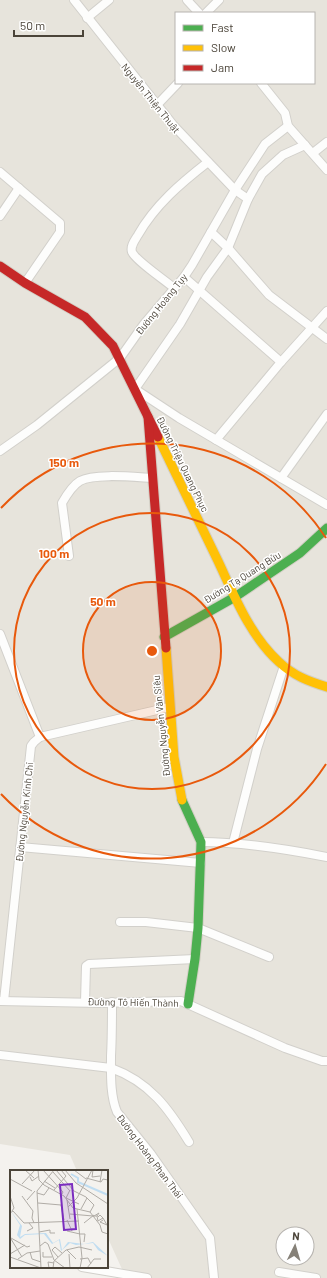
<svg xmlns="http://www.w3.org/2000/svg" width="327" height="1278" viewBox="0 0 327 1278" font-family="Barlow,sans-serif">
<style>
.residential{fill:#e7e4dc;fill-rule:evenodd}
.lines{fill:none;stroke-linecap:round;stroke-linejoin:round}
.street-casing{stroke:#d2d0cb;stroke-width:10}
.fast-casing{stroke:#d3cfc5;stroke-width:11}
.slow-casing{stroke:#d3cfc5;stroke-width:11}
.jam-casing{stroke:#d3cfc5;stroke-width:11}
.street{stroke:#fdfdfc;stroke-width:8}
.fast{stroke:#4caf50;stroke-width:9}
.slow{stroke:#ffc107;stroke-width:9}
.jam{stroke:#c62828;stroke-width:9}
.ring{fill:none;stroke:#e8590c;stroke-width:2}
.labels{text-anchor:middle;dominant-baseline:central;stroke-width:3;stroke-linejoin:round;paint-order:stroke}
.street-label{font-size:10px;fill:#4b4439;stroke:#fff}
.inset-river{fill:none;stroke:#c0ddf1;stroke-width:2}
.inset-road{fill:none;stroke:#b0aca6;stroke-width:1}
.view{fill:#7b2cbf;fill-opacity:0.15;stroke:#7b2cbf;stroke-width:2}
.inset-edge{fill:none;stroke:#4b4439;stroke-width:2}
.centre{fill:#e8590c;stroke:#fff;stroke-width:2}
.ring-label{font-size:12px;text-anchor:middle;font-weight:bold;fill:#e8590c;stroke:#fff;stroke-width:3;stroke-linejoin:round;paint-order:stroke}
</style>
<rect width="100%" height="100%" fill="#f4f2ee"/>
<path class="residential" d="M0,0H327V1278H126L107,1236V1171H77L70,1155L0,1144ZM176,13H314V83H176ZM283,1234H307V1258H283Z"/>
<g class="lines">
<defs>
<g id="street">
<polyline points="74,0 174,126 235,190 248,199"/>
<polyline points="187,0 199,13"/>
<polyline points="206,13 219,0"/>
<polyline points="87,18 109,0"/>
<polyline points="261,83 285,113 288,126 327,170"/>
<polyline points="157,105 178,83"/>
<polyline points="305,145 283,155 262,174 248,199 228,248 207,277 180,324 135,389 179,418 327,505"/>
<polyline points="313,153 327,142"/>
<polyline points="0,172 60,223 60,232 25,283"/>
<polyline points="0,216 19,188"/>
<polyline points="211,232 228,248 269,295 327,339"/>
<polyline points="184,277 281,362"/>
<path d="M174,288C165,280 136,261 132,252C130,246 135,240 138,235C155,205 181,183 208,162"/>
<polyline points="216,440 281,362 327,311"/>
<polyline points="0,451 37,425 120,358 144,324 184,277 192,265 235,190 265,144 288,126"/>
<polyline points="281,478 327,414"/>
<path d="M69,556L62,503C66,496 73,485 80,481C94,473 134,477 152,478"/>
<polyline points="0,634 40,737"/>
<path d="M201,842C243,842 286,849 327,857"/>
<polyline points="233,843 257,749 284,666"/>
<polyline points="20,847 201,863"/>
<polyline points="120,922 146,922 198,928 269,957"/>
<polyline points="0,1001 99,1003 181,1001 285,1048 322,1061 327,1061"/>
<polyline points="4,1001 31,746 34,742 40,737 170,707"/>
<polyline points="85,1002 86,966 89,964 195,959"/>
<path d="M112,1002C112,1020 112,1038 111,1056C111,1074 110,1095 117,1112L151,1154L210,1238L214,1278"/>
<path d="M0,1055L111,1068C150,1082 169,1109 189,1142"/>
<polyline points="82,1267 147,1278"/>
<polyline points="279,1272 316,1278"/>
</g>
<g id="fast">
<polyline points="164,637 235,597 300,553 327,528"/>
<polyline points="182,800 201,842 198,928 195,959 188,1004"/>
</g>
<g id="slow">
<path d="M158,437C178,478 198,520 218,561C234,595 250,636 279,662C294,676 308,681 327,687"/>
<polyline points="166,648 174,757 182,800"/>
</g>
<g id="jam">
<polyline points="0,266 25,283 85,317 113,346 158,437"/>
<polyline points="148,417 166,648"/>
</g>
</defs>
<use href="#street" class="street-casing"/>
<use href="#fast" class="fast-casing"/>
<use href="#slow" class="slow-casing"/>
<use href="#jam" class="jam-casing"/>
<use href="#street" class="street"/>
<use href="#fast" class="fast"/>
<use href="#slow" class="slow"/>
<use href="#jam" class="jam"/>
</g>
<circle cx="152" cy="651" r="69" fill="#e8590c" fill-opacity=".12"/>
<g class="ring">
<circle cx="152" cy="651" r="69"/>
<circle cx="152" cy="651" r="138"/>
<path d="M326 764A208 208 0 0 1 1 794M1 508A208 208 0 0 1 326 538"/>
</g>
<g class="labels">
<g class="street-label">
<text transform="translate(151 98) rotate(51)">Nguyễn Thiện Thuật</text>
<text transform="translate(161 304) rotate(-51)">Đường Hoàng Tụy</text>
<text transform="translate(183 464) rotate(64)">Đường Triệu Quang Phục</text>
<text transform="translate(242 577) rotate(-32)">Đường Tạ Quang Bửu</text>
<text transform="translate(161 726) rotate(-96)">Đường Nguyễn Văn Siêu</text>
<text transform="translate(24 812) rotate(-84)">Đường Nguyễn Kinh Chi</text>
<text transform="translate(133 1002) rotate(1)">Đường Tô Hiến Thành</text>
<text transform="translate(150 1156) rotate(53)">Đường Hoàng Phan Thái</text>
</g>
</g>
<g transform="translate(10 1170)">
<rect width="98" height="98" fill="#f4f2ee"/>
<path d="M0,40L12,56L10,67L15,64L36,63L43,73L50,69L52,80L58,72L74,74L83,72L98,86L88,80L83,73L66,75L60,73L51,81L49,70L42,74L34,64L15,65L10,69L7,65L10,55Z" fill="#c0ddf1"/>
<path class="inset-river" d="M61,4L68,8V12L98,25"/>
<path class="inset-road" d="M15,0L24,8M28,0L29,10L34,15L54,26L63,38L80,42L90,55L92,62L98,64M33,0L53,22L52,24M46,0L64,21L76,27L84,35L80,42M55,0L66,13L98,34M64,0L76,9M83,0L82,7L90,6M43,2L60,21M20,7L22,11L29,6M76,8L91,12L93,9L98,10M0,9L22,21M34,11L45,18M90,12L92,0M12,14L25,0M44,20L56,6L51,0M60,20L56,28L69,34M27,23L34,25L39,18M0,26L4,38L2,41M12,26L23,41L22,48L24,53M17,30L25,21M57,30L60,49M28,33L51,35L54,50M58,37L67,28L82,0M67,39L72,88L70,98M71,39L77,28M0,43L3,41L14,53L69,51M60,44L83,46M87,46L89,43L84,46H87L88,51L93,48L90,45L88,47M57,50L62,61M93,50L90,52L97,55L93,48M74,53L84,45M17,61L23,58L19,53M57,61L70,64M29,62L40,60V63H45M70,64H75L74,72M1,68L17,77L20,76M1,69L12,87M30,76L35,72L38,74L44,90L55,98M57,80L66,89M20,82L22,89L31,92M33,82V87H42M0,84L15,75M59,84L60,98M0,87L31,98M48,87L42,80L45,77L52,83M8,89L17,83L30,81M70,89L78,88L81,94M31,98L27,21L44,0M39,98L38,92L44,93M43,98L44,91L56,80L69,77L82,80M77,98L84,89H91"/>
<path class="view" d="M62,14L66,59L54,60L50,15Z"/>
<rect width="98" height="98" class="inset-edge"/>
</g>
<circle cx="152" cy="651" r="6" class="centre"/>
<g class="ring-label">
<text x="64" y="467">150 m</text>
<text x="54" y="558">100 m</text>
<text x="103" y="606">50 m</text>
</g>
<rect x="175" y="12" width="140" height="72" fill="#ffffff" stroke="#b7b4b0"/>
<rect x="183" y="25" width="20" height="6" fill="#4caf50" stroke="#b7b4b0"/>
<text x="211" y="32" font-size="12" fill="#4b4439">Fast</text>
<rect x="183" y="45" width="20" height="6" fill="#ffc107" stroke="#b7b4b0"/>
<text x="211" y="52" font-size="12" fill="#4b4439">Slow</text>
<rect x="183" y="65" width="20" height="6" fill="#c62828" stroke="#b7b4b0"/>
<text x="211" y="72" font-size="12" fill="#4b4439">Jam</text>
<g transform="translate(295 1246) rotate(5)"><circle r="19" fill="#ffffff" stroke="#b7b4b0"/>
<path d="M0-3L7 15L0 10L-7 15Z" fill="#868178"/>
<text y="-6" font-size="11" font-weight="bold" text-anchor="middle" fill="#4b4439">N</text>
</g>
<path d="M14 30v6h69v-6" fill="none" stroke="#4b4439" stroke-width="2"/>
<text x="20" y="30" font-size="12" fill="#4b4439" stroke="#ffffff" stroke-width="3" paint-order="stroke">50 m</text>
</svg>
